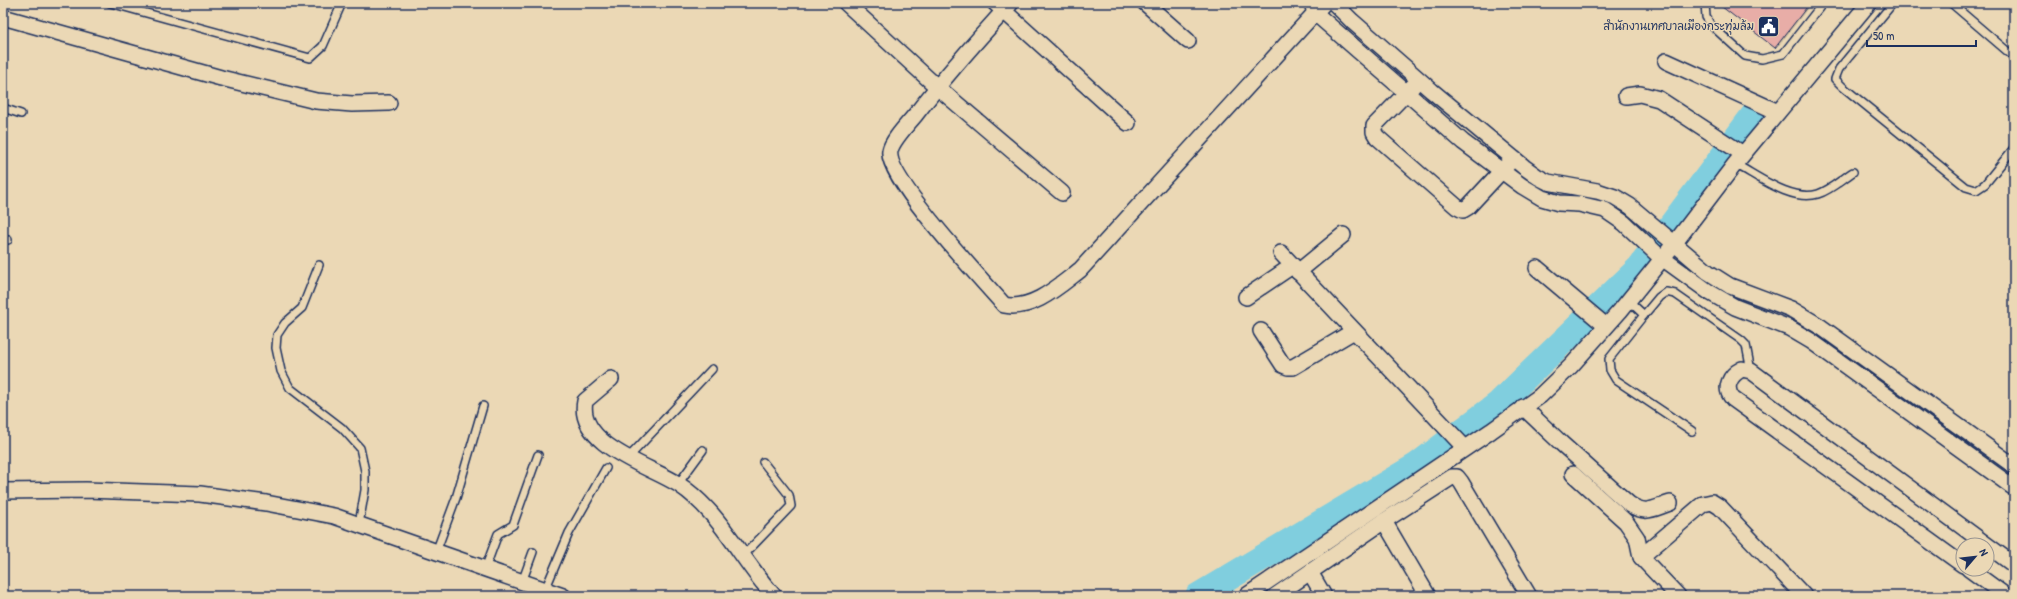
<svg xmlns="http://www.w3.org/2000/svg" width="2017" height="599" viewBox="0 0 2017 599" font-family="'Patrick Hand','Playpen Sans Thai',sans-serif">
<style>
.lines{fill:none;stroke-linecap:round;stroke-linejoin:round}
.river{stroke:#80cede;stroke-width:26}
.building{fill:#e8ada7;stroke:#1b2f5e;filter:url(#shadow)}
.lane-casing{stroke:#1b2f5e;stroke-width:10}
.street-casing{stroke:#1b2f5e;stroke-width:18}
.lane{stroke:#ebd8b5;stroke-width:7}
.street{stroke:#ebd8b5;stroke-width:15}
.labels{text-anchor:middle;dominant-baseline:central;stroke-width:3;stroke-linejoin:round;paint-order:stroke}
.poi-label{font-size:11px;fill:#1b2f5e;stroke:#ebd8b5;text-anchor:end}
</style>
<defs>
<filter id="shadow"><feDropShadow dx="3.5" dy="-3.5" stdDeviation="0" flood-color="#0004"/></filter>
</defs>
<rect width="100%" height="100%" fill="#ebd8b5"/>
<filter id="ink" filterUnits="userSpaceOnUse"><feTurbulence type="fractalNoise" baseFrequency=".025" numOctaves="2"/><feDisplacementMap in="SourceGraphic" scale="8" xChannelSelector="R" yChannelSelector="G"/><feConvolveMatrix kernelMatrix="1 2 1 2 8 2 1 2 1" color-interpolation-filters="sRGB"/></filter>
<g filter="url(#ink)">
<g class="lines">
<polyline class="river" points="1198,596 1416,466 1498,404 1640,267 1755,113"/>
</g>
<polygon class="building" points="1717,3 1810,3 1775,48"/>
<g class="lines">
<defs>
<g id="lane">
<polyline points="110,3 310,58 323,46 342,3"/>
<polyline points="1705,3 1706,17 1711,25 1745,56 1762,59 1783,54 1823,3"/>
<polyline points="1893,3 1839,69 1835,79 1843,87 1966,187 1976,190 1985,184 2014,148"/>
<polyline points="1951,3 2014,57"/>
<polyline points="3,108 21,114"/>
<path d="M1735,164C1758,176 1791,202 1818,194C1831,190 1842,179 1853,172"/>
<polyline points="3,240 8,240"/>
<polyline points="319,265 302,308 285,323 277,335 276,348 281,371 290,388 342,428 360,448 365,471 365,490 359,524"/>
<polyline points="1628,300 1644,315 1609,359 1610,370 1616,380 1692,431"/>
<polyline points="1644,315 1659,297 1666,292 1675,294 1741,340 1746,345 1751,371"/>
<polyline points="628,458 712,369"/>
<polyline points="678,484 703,450"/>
<polyline points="436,552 456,498 483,406"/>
<polyline points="743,556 791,506 789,495 763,462"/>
<polyline points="485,569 498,534 513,525 538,455"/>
<polyline points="522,582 533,552"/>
<polyline points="545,590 569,533 606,468"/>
</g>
<g id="street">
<polyline points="846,3 936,86 1062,193"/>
<polyline points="995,3 1128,123"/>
<path d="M1011,3C978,39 946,75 916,114C909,123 892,140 890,151C885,177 984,282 1004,305C1032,311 1059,286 1080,270L1324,3"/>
<polyline points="1145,3 1188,41"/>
<polyline points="1312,3 1315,13 1463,142 1522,186 1542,198 1559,203 1579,204 1605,210 1624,223 1658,255 1709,292 1735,307 1789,328 1811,341 2014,488"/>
<polyline points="1334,3 1352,21 1432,91 1524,167 1538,177 1548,182 1597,191 1615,197 1630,206 1708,272 1730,286 1791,309 1821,327 2014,466"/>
<polyline points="3,17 221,78 316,101 352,104 389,103"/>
<polyline points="1666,61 1778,112"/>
<polyline points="1413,86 1374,126 1374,132 1377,137 1457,207 1463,210 1468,207 1508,164"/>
<polyline points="1626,96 1640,94 1659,99 1743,154"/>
<polyline points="1281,253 1465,448"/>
<polyline points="1537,268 1606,326"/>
<polyline points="1298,272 1343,235"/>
<polyline points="1246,297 1292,266"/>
<polyline points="1261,331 1283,365 1288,367 1293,367 1354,331"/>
<path d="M611,379L585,401C576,445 650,466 678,484C720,511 741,560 774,596"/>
<path d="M1523,407L1561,443L1629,504C1646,515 1652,509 1670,503"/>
<polyline points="1573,474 1626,522 1637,538 1641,557"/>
<polyline points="3,491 86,490 200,494 266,503 334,516 563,596"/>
<polyline points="1384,521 1428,596"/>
<path d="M1963,565L1733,399C1723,388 1730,375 1742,369L1751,371L2014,565"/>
<polyline points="1969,569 2006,596"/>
<polyline points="1310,572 1324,596"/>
<polyline points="1246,596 1491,431 1540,396 1571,366 1620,311 1674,244 1735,164 1869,3"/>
<polyline points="1275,596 1384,521 1452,477 1457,477 1461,482 1529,596"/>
<polyline points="1678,596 1641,557 1703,504 1712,502 1720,507 1804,596"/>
</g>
</defs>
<use href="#lane" class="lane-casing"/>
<use href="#street" class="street-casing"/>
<use href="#lane" class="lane"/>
<use href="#street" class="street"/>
</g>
</g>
<defs>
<symbol id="civic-square" viewBox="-11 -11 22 22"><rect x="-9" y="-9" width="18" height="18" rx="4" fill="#1b2f5e" stroke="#ebd8b5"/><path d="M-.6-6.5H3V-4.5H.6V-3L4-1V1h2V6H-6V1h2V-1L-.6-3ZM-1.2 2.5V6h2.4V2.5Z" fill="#fff"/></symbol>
</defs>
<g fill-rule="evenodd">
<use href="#civic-square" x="1756" y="14" width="25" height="25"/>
</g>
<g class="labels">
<g class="poi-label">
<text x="1754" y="26">สำนักงานเทศบาลเมืองกระทุ่มล้ม</text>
</g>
</g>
<rect width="2017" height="599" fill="none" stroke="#ebd8b5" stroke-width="16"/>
<rect x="8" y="8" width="2001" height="583" fill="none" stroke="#1b2f5e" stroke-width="1.5" filter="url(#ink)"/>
<g transform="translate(1975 557) rotate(62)"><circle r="19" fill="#ebd8b5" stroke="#989492"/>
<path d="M0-3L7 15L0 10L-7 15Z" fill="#1b2f5e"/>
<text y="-6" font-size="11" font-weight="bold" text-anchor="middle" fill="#1b2f5e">N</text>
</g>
<path d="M1867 40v6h109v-6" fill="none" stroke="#1b2f5e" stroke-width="2"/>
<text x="1873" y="40" font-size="12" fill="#1b2f5e" stroke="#ebd8b5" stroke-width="3" paint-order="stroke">50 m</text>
</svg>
